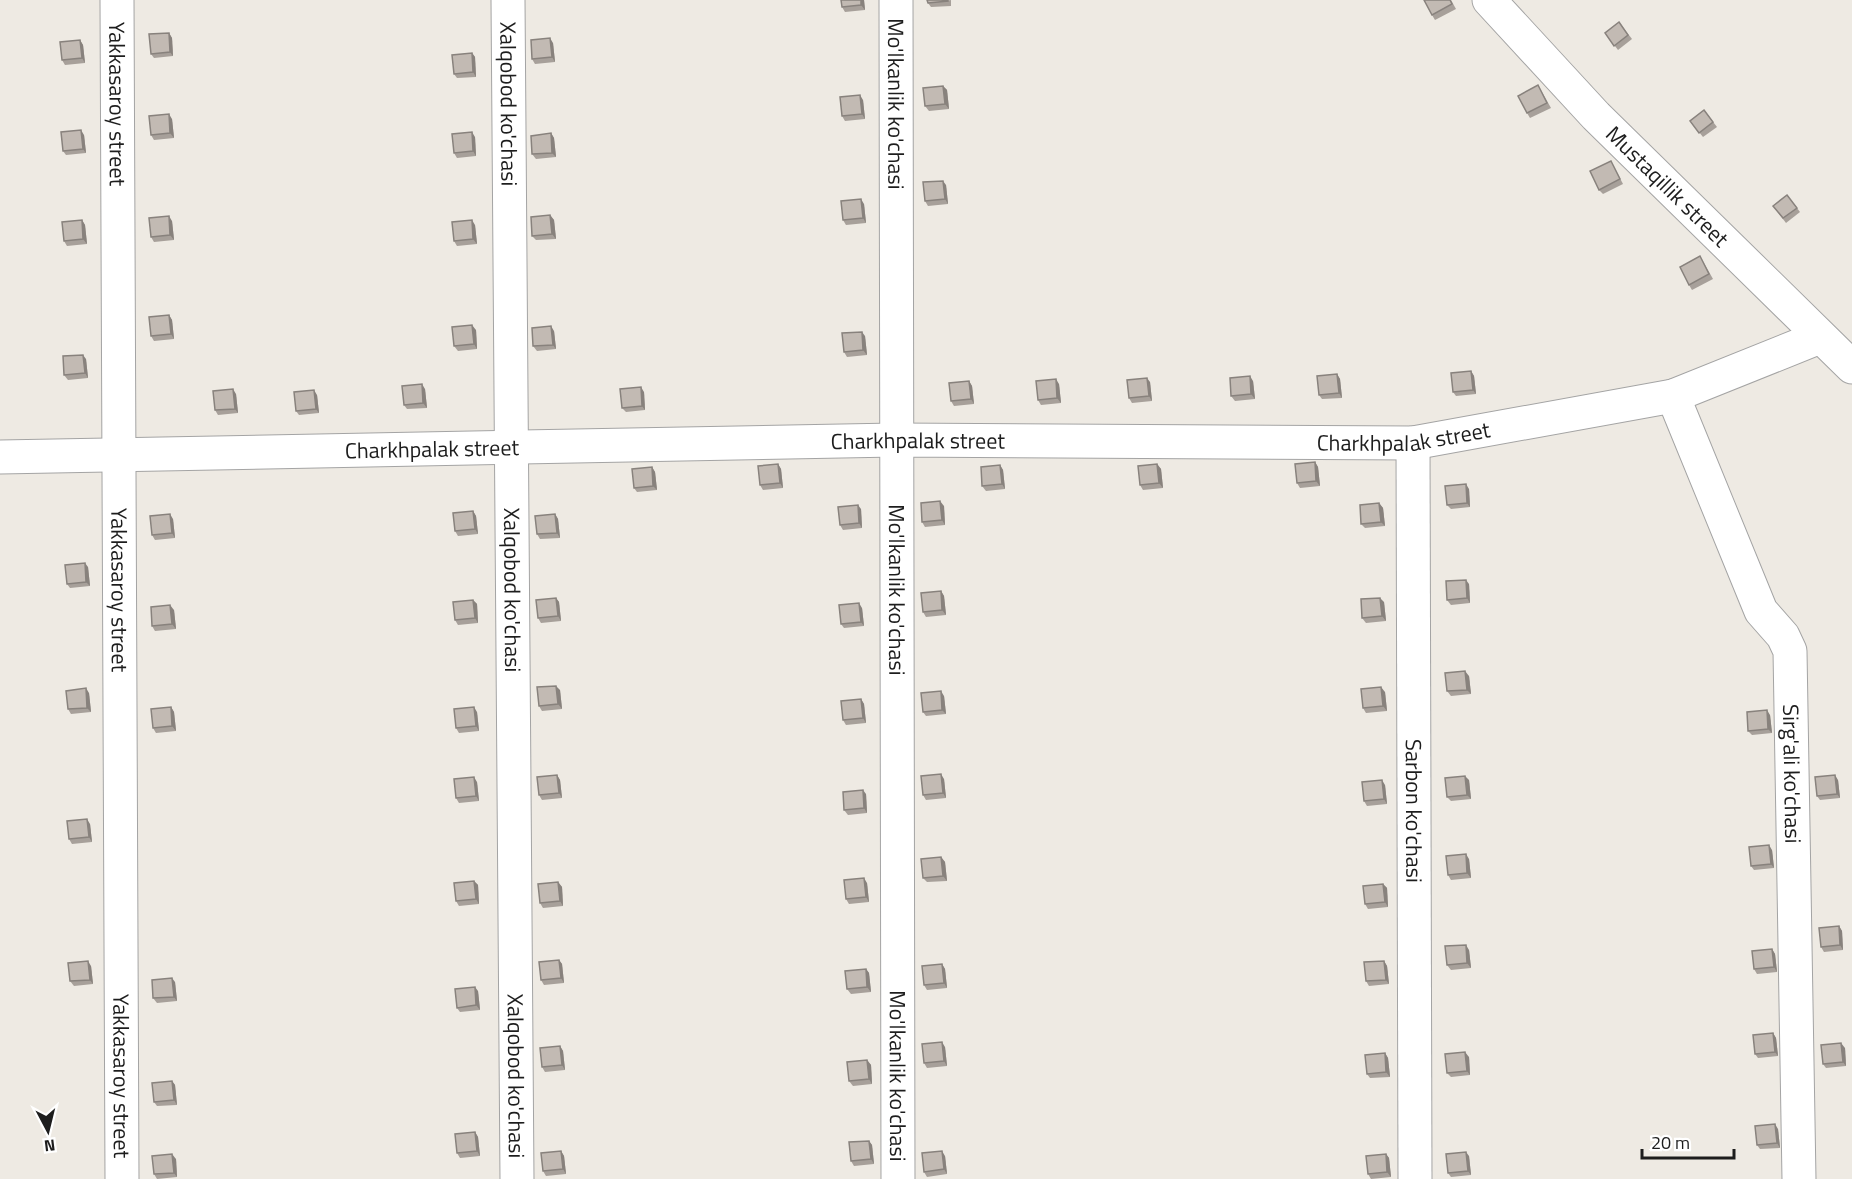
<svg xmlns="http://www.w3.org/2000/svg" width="1852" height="1179" viewBox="0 0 1852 1179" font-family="'Titillium Web',sans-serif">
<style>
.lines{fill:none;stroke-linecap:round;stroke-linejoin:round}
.street-casing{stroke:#a4a4a4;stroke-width:35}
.street{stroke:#fff;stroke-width:33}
.wall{fill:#a7a09a}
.shaded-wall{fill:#88827d}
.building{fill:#c2bab3;stroke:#88827d;stroke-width:1.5}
.labels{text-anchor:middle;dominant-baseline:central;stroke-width:5;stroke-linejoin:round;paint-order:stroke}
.street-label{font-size:22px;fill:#1d1d1d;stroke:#fff}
</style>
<rect width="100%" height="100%" fill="#eeeae3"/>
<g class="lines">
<defs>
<g id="street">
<path id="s1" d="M117,0L122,1179"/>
<path id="s2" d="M508,0L517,1179"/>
<path id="s3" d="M896,0L898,1179"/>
<path id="s4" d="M1489,0L1596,116L1852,367"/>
<path id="s5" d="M1673,396L1761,611L1783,636L1790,651L1799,1179"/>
<path id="s6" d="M1413,443L1415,1179"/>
<path id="s7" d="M0,457L895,440L1413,443L1673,396L1820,337"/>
</g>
</defs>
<use href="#street" class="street-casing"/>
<use href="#street" class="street"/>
</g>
<g class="wall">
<polygon points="864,0 865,10 845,12 842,7"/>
<polygon points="951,0 951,6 931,7 928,3"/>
<polygon points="1451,0 1456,9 1435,20 1432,15"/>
<polygon points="1619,22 1632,39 1618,50 1605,33"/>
<polygon points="169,33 172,38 173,56 154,58 151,54"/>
<polygon points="80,40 83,45 85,63 65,65 62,60"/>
<polygon points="553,43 555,62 535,64 532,59"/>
<polygon points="472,53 475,57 476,77 457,78 454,74"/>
<polygon points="1538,85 1551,108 1530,118 1527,113"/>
<polygon points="943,86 947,90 949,109 929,111 925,106"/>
<polygon points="863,100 865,119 845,121 842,116"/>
<polygon points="1704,110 1717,127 1703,137 1690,121"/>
<polygon points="172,119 174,138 154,140 151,135"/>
<polygon points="551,133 554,138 556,157 536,159 532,154"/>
<polygon points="84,135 86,153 66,155 63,151"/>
<polygon points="475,137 476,156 457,158 454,153"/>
<polygon points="1611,161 1623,184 1603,194 1599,190"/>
<polygon points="946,185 948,204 928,206 925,201"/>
<polygon points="1787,195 1800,212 1786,223 1773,206"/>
<polygon points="864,204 866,223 846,225 843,220"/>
<polygon points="550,215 554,220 556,239 536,240 532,236"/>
<polygon points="82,220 85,225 87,244 67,246 64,241"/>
<polygon points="172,221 174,240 154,242 151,237"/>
<polygon points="475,225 477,244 457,246 454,241"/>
<polygon points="1700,256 1713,279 1692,290 1689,285"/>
<polygon points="169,315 172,320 174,339 154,341 151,336"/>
<polygon points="476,330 477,349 458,351 454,346"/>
<polygon points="554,331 556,349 537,351 533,346"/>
<polygon points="865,336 867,355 847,357 844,352"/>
<polygon points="86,359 88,378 68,380 64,375"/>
<polygon points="1471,371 1474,376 1476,394 1456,396 1453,392"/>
<polygon points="1337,374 1340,379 1342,398 1322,399 1319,395"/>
<polygon points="969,381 972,386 974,404 954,406 951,401"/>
<polygon points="1253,381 1255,399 1235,401 1231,396"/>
<polygon points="1150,382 1152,401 1132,403 1129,398"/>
<polygon points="1059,384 1061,403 1041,405 1038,400"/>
<polygon points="425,389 427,408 407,409 404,405"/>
<polygon points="644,392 645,410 626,412 622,408"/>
<polygon points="236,394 238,413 218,415 215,410"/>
<polygon points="317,395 319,413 299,415 296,411"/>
<polygon points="1315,462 1318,467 1320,486 1300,488 1297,483"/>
<polygon points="778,464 781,469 783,488 763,490 760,485"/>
<polygon points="1157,464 1161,469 1163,488 1143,490 1140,485"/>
<polygon points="1000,465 1003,470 1005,489 986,491 982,486"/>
<polygon points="652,467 655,472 657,490 637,492 634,488"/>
<polygon points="1469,489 1470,507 1451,509 1447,505"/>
<polygon points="1379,503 1383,508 1385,526 1365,528 1361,524"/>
<polygon points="944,506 945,525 925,527 922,522"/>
<polygon points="861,509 862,528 843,530 840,525"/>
<polygon points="473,511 476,516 478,534 458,536 455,531"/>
<polygon points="555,514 558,519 560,538 540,539 537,534"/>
<polygon points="173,519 175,538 155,540 152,535"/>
<polygon points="88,567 90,586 70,588 67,584"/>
<polygon points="1469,584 1470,603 1451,605 1447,600"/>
<polygon points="941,591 944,596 946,615 926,617 923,612"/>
<polygon points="556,598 559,602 561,621 541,623 538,618"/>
<polygon points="473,600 477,604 478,623 458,625 455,620"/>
<polygon points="1384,602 1386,621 1366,623 1362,618"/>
<polygon points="862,608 864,626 844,628 841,624"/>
<polygon points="174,610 176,629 155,631 152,626"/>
<polygon points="1469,676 1471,694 1451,696 1447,691"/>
<polygon points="560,690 562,709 542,711 539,706"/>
<polygon points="1385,692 1387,711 1366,713 1363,708"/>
<polygon points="89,693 91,712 71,714 68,709"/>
<polygon points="944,696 946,714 926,716 923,712"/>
<polygon points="861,699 864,704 866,723 846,725 843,720"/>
<polygon points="171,707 174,712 176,731 156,733 153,728"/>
<polygon points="477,712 479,731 459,733 456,728"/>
<polygon points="1770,715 1772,733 1752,735 1748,731"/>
<polygon points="557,775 560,780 562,798 542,800 539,795"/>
<polygon points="944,779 946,798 926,800 923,795"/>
<polygon points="1469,780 1471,799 1451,801 1447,797"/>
<polygon points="1838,780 1840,798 1820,800 1817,796"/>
<polygon points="477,782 479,801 459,803 456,798"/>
<polygon points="1385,785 1387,804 1367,806 1364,801"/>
<polygon points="866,794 867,813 848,815 844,810"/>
<polygon points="90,824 92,842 72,844 69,839"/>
<polygon points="1772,850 1774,868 1754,870 1751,866"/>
<polygon points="941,857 945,862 947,881 927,882 923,878"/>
<polygon points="1469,859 1471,878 1451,880 1448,875"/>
<polygon points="474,881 478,885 479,904 459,906 456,901"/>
<polygon points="558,882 562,887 563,906 543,908 540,903"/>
<polygon points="867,883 869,902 849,904 846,899"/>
<polygon points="1383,884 1387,888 1388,907 1368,909 1365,904"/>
<polygon points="1839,926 1842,931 1843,950 1824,952 1821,947"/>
<polygon points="1772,949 1775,954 1777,972 1757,974 1754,969"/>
<polygon points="1469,950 1471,968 1451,970 1447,965"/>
<polygon points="559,960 562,964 564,983 544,985 541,980"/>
<polygon points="1384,961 1387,966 1389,984 1369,986 1366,981"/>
<polygon points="942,964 945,969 947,988 927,990 924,985"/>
<polygon points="91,966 93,984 74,986 70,981"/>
<polygon points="866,969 869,973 871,992 851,994 847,989"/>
<polygon points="175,982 177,1001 157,1003 153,998"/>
<polygon points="478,991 480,1010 460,1012 457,1008"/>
<polygon points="1773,1033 1776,1038 1778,1056 1758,1058 1755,1054"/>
<polygon points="560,1046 563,1051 565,1070 545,1072 542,1067"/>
<polygon points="945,1047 947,1066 927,1068 924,1063"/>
<polygon points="1845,1048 1846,1066 1826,1068 1823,1064"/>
<polygon points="1385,1053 1388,1058 1390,1077 1370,1078 1367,1074"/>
<polygon points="1469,1057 1470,1075 1451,1077 1447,1073"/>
<polygon points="867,1060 871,1065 872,1084 853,1086 849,1081"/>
<polygon points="172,1081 175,1085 177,1105 157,1106 154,1102"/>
<polygon points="1778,1129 1780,1148 1760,1149 1757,1145"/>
<polygon points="475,1132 478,1137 480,1156 460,1158 457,1153"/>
<polygon points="869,1141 872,1145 874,1164 854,1166 851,1161"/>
<polygon points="561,1151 564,1156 566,1174 546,1176 543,1171"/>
<polygon points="1386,1154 1389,1158 1391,1177 1371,1179 1368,1174"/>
<polygon points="945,1156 947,1174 927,1177 924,1172"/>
<polygon points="1469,1156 1471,1175 1451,1177 1448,1173"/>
<polygon points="176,1159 177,1177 157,1179 154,1174"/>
</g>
<g class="shaded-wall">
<polygon points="861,0 864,0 865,10 861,5"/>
<polygon points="169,33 172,38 173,56 170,52"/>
<polygon points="550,38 553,43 555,62 552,57"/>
<polygon points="80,40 83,45 85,63 82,58"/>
<polygon points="472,53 475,57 476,77 473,72"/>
<polygon points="943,86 947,90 949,109 945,104"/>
<polygon points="860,95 863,100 865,119 862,114"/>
<polygon points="169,114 172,119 174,138 170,133"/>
<polygon points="81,130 84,135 86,153 83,149"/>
<polygon points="472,132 475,137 476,156 473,151"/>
<polygon points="551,133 554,138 556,157 552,153"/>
<polygon points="943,181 946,185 948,204 945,199"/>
<polygon points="861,199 864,204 866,223 863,218"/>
<polygon points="550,215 554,220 556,239 552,234"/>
<polygon points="169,216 172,221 174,240 170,235"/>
<polygon points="82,220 85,225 87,244 83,239"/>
<polygon points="472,220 475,225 477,244 473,239"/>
<polygon points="169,315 172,320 174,339 171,334"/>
<polygon points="472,325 476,330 477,349 474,344"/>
<polygon points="551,326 554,331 556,349 553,345"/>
<polygon points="862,332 865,336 867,355 863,350"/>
<polygon points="83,355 86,359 88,378 85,373"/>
<polygon points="1471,371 1474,376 1476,394 1473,390"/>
<polygon points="1337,374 1340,379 1342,398 1339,393"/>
<polygon points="1250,376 1253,381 1255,399 1251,394"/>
<polygon points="1147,378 1150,382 1152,401 1149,396"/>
<polygon points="1056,379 1059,384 1061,403 1057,398"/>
<polygon points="969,381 972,386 974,404 971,399"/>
<polygon points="422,384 425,389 427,408 423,403"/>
<polygon points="641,387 644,392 645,410 642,406"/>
<polygon points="233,389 236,394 238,413 235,409"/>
<polygon points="314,390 317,395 319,413 316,409"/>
<polygon points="1315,462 1318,467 1320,486 1316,481"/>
<polygon points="778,464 781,469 783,488 780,483"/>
<polygon points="1157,464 1161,469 1163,488 1159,483"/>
<polygon points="1000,465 1003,470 1005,489 1002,484"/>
<polygon points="652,467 655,472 657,490 653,486"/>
<polygon points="1466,484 1469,489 1470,507 1467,503"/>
<polygon points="940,501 944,506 945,525 942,520"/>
<polygon points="1379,503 1383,508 1385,526 1381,522"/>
<polygon points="858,505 861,509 862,528 859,523"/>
<polygon points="473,511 476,516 478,534 475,529"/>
<polygon points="170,514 173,519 175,538 172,533"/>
<polygon points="555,514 558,519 560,538 557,533"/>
<polygon points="85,563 88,567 90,586 86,582"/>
<polygon points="1466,580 1469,584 1470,603 1467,598"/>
<polygon points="941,591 944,596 946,615 942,610"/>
<polygon points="556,598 559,602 561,621 558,616"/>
<polygon points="1380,598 1384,602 1386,621 1382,616"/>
<polygon points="473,600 477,604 478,623 475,618"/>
<polygon points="859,603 862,608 864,626 861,622"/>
<polygon points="170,605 174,610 176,629 172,624"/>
<polygon points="1465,671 1469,676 1471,694 1467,690"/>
<polygon points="556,686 560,690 562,709 558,704"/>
<polygon points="1381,687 1385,692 1387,711 1383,706"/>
<polygon points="86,688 89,693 91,712 87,708"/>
<polygon points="941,691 944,696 946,714 942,710"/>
<polygon points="861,699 864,704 866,723 863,718"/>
<polygon points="171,707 174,712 176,731 172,726"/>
<polygon points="474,707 477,712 479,731 476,726"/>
<polygon points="1767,710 1770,715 1772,733 1768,729"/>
<polygon points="941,774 944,779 946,798 943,793"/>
<polygon points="557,775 560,780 562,798 559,793"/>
<polygon points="1835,775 1838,780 1840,798 1837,794"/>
<polygon points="1465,776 1469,780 1471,799 1467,795"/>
<polygon points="474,777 477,782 479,801 476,796"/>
<polygon points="1382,780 1385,785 1387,804 1384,799"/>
<polygon points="863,790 866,794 867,813 864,808"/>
<polygon points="87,819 90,824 92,842 89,837"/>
<polygon points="1769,845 1772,850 1774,868 1771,864"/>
<polygon points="1466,854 1469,859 1471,878 1467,873"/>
<polygon points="941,857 945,862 947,881 943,876"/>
<polygon points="864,878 867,883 869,902 866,897"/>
<polygon points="474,881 478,885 479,904 476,899"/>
<polygon points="558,882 562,887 563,906 560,901"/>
<polygon points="1383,884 1387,888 1388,907 1385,902"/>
<polygon points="1839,926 1842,931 1843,950 1840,945"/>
<polygon points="1466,945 1469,950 1471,968 1467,963"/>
<polygon points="1772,949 1775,954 1777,972 1774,967"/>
<polygon points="559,960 562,964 564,983 561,978"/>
<polygon points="88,961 91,966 93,984 90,980"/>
<polygon points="1384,961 1387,966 1389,984 1386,980"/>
<polygon points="942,964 945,969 947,988 944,983"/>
<polygon points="866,969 869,973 871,992 867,987"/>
<polygon points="172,978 175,982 177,1001 174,997"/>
<polygon points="475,987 478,991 480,1010 476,1005"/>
<polygon points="1773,1033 1776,1038 1778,1056 1775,1052"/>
<polygon points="942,1042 945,1047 947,1066 944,1061"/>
<polygon points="1841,1043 1845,1048 1846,1066 1843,1062"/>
<polygon points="560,1046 563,1051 565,1070 562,1065"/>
<polygon points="1465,1052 1469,1057 1470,1075 1467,1071"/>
<polygon points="1385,1053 1388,1058 1390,1077 1386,1072"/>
<polygon points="867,1060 871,1065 872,1084 869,1079"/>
<polygon points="172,1081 175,1085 177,1105 174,1100"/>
<polygon points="1775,1124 1778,1129 1780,1148 1777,1143"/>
<polygon points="475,1132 478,1137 480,1156 477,1151"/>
<polygon points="869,1141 872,1145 874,1164 871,1159"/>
<polygon points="561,1151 564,1156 566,1174 563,1169"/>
<polygon points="942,1151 945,1156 947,1174 944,1169"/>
<polygon points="1466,1152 1469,1156 1471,1175 1468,1171"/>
<polygon points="172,1154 176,1159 177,1177 174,1173"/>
<polygon points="1386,1154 1389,1158 1391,1177 1387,1172"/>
</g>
<g class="building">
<polygon points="841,0 861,0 861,5 842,7"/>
<polygon points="927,0 948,0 948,1 928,3"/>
<polygon points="1424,0 1450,0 1452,4 1432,15"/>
<polygon points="1619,22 1628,35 1614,46 1605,33"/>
<polygon points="169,33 170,52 151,54 149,34"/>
<polygon points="550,38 552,57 532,59 531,40"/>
<polygon points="80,40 82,58 62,60 60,42"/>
<polygon points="472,53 473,72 454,74 452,55"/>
<polygon points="1538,85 1547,103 1527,113 1518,96"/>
<polygon points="943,86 945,104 925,106 923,88"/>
<polygon points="860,95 862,114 842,116 840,97"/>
<polygon points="1704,110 1713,122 1699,133 1690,121"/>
<polygon points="169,114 170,133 151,135 149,116"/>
<polygon points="81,130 83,149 63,151 61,132"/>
<polygon points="472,132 473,151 454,153 452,134"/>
<polygon points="551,133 552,153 532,154 531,136"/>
<polygon points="1611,161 1620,179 1599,190 1590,171"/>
<polygon points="943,181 945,199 925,201 923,182"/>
<polygon points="1787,195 1797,208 1783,218 1773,206"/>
<polygon points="861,199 863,218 843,220 841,201"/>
<polygon points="550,215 552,234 532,236 531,217"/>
<polygon points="169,216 170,235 151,237 149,218"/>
<polygon points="82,220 83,239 64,241 62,222"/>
<polygon points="472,220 473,239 454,241 452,222"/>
<polygon points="1700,256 1709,274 1689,285 1680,267"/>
<polygon points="169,315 171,334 151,336 149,317"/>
<polygon points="472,325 474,344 454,346 452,327"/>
<polygon points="551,326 553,345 533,346 532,328"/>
<polygon points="862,332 863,350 844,352 842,333"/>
<polygon points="83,355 85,373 64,375 63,356"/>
<polygon points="1471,371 1473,390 1453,392 1451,373"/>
<polygon points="1337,374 1339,393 1319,395 1317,376"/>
<polygon points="1250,376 1251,394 1231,396 1230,378"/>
<polygon points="1147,378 1149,396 1129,398 1127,380"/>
<polygon points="1056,379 1057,398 1038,400 1036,381"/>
<polygon points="969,381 971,399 951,401 949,383"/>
<polygon points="422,384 423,403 404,405 402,386"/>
<polygon points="641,387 642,406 622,408 620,389"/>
<polygon points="233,389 235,409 215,410 213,391"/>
<polygon points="314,390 316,409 296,411 294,392"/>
<polygon points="1315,462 1316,481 1297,483 1295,464"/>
<polygon points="778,464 780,483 760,485 758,466"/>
<polygon points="1157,464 1159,483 1140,485 1138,466"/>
<polygon points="1000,465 1002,484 982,486 981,467"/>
<polygon points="652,467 653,486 634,488 632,469"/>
<polygon points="1466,484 1467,503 1447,505 1445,486"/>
<polygon points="940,501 942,520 922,522 921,503"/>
<polygon points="1379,503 1381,522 1361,524 1360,505"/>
<polygon points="858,505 859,523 840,525 838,507"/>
<polygon points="473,511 475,529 455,531 453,513"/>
<polygon points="170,514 172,533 152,535 150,516"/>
<polygon points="555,514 557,533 537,534 535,516"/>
<polygon points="85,563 86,582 67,584 65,565"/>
<polygon points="1466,580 1467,598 1447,600 1446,581"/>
<polygon points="941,591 942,610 923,612 921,593"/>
<polygon points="556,598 558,616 538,618 536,600"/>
<polygon points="1380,598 1382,616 1362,618 1361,599"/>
<polygon points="473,600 475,618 455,620 453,602"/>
<polygon points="859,603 861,622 841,624 839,605"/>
<polygon points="170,605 172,624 152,626 151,607"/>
<polygon points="1465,671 1467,690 1447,691 1445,673"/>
<polygon points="556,686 558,704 539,706 537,687"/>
<polygon points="1381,687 1383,706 1363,708 1361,689"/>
<polygon points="86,688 87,708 68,709 66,691"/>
<polygon points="941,691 942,710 923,712 921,693"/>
<polygon points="861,699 863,718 843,720 841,701"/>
<polygon points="171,707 172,726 153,728 151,709"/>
<polygon points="474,707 476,726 456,728 454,709"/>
<polygon points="1767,710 1768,729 1748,731 1747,712"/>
<polygon points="941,774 943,793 923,795 921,776"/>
<polygon points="557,775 559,793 539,795 537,777"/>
<polygon points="1835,775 1837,794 1817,796 1815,777"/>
<polygon points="1465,776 1467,795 1447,797 1445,778"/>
<polygon points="474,777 476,796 456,798 454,779"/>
<polygon points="1382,780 1384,799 1364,801 1362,782"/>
<polygon points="863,790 864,808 844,810 843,792"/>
<polygon points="87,819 89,837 69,839 67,821"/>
<polygon points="1769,845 1771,864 1751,866 1749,847"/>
<polygon points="1466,854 1467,873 1448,875 1446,856"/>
<polygon points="941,857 943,876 923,878 921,859"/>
<polygon points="864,878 866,897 846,899 844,880"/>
<polygon points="474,881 476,899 456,901 454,883"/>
<polygon points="558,882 560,901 540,903 538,884"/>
<polygon points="1383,884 1385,902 1365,904 1363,886"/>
<polygon points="1839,926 1840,945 1821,947 1819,928"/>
<polygon points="1466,945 1467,963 1447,965 1445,946"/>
<polygon points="1772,949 1774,967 1754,969 1752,951"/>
<polygon points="559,960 561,978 541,980 539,962"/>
<polygon points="88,961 90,980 70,981 68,963"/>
<polygon points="1384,961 1386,980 1366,981 1364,962"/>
<polygon points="942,964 944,983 924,985 922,966"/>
<polygon points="866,969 867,987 847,989 845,971"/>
<polygon points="172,978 174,997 153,998 152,980"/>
<polygon points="475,987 476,1005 457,1008 455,989"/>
<polygon points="1773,1033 1775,1052 1755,1054 1753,1035"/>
<polygon points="942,1042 944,1061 924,1063 922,1044"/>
<polygon points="1841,1043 1843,1062 1823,1064 1821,1045"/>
<polygon points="560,1046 562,1065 542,1067 540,1048"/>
<polygon points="1465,1052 1467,1071 1447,1073 1445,1054"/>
<polygon points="1385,1053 1386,1072 1367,1074 1365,1055"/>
<polygon points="867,1060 869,1079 849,1081 847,1062"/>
<polygon points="172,1081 174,1100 154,1102 152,1083"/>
<polygon points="1775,1124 1777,1143 1757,1145 1755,1126"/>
<polygon points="475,1132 477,1151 457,1153 455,1134"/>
<polygon points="869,1141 871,1159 851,1161 849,1142"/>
<polygon points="561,1151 563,1169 543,1171 541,1153"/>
<polygon points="942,1151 944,1169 924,1172 922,1153"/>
<polygon points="1466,1152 1468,1171 1448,1173 1446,1154"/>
<polygon points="172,1154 174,1173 154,1174 152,1156"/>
<polygon points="1386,1154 1387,1172 1368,1174 1366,1156"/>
</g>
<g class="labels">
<g class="street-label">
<text stroke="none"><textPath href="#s1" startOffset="104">Yakkasaroy street</textPath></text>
<text stroke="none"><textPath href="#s2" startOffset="104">Xalqobod ko'chasi</textPath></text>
<text stroke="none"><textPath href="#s3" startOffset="104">Mo'lkanlik ko'chasi</textPath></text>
<text stroke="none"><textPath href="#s4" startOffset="258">Mustaqillik street</textPath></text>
<text stroke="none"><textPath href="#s7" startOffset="1404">Charkhpalak street</textPath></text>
<text stroke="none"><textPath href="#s7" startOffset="918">Charkhpalak street</textPath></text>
<text stroke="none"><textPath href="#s7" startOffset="432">Charkhpalak street</textPath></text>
<text stroke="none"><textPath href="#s1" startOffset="590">Yakkasaroy street</textPath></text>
<text stroke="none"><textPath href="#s2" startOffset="590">Xalqobod ko'chasi</textPath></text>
<text stroke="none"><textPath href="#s3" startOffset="590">Mo'lkanlik ko'chasi</textPath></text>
<text stroke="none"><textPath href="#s5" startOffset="405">Sirg'ali ko'chasi</textPath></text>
<text stroke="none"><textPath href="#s6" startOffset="368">Sarbon ko'chasi</textPath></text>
<text stroke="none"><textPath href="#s1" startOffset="1076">Yakkasaroy street</textPath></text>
<text stroke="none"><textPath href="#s2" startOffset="1076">Xalqobod ko'chasi</textPath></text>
<text stroke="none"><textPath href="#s3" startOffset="1076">Mo'lkanlik ko'chasi</textPath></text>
</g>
</g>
<g transform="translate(48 1131) rotate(173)" stroke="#ffffff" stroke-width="4.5" paint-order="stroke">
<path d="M0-4.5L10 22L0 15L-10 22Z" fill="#1d1d1d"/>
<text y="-9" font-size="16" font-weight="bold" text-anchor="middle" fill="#1d1d1d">N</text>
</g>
<path d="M1642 1149v9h92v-9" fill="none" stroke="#1d1d1d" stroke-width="3"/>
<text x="1651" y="1149" font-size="18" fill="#1d1d1d" stroke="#ffffff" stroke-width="4.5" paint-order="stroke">20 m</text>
</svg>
